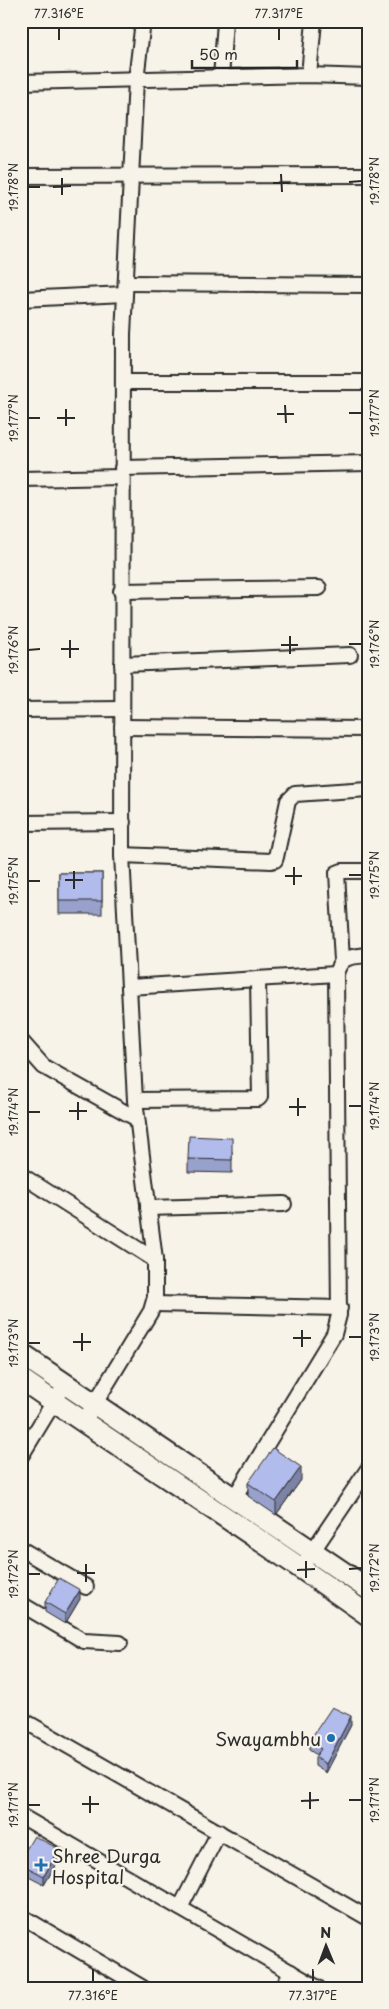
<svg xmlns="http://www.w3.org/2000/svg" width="389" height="2009" viewBox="0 0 389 2009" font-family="'Playpen Sans',sans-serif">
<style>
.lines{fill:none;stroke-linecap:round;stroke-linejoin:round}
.street-casing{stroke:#2b2b2b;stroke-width:18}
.secondary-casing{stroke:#2b2b2b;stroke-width:24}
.street{stroke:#f7f3e8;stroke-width:14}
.secondary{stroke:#f7f3e8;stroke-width:20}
.wall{fill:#98a1cb;stroke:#2b2b2b}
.shaded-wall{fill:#7c83a5;stroke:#2b2b2b}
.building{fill:#b1bbec;stroke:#2b2b2b}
.ticks{fill:none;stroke:#2b2b2b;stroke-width:2}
.poi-dot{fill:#1f6fb2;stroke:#f7f3e8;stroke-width:2}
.labels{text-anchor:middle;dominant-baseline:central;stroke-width:4.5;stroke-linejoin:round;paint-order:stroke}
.poi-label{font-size:18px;fill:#2b2b2b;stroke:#f7f3e8;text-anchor:end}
.neatline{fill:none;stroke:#2b2b2b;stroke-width:2}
.ticks-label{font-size:12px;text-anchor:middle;fill:#2b2b2b}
</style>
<rect width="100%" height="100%" fill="#f7f3e8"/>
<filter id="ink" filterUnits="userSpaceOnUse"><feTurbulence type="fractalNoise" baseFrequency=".02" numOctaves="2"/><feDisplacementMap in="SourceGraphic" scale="10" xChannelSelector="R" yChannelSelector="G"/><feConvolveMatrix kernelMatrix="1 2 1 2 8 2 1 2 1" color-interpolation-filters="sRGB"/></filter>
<g filter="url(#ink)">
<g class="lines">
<defs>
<g id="street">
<polyline points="309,75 314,21"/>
<polyline points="221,78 225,21"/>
<polyline points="21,82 309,75 368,77"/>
<polyline points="21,176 368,175"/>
<polyline points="126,283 368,285"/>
<polyline points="21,299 125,294"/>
<polyline points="123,382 368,382"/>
<polyline points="122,468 368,463"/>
<polyline points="21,479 122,477"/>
<polyline points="121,591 319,588"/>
<polyline points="122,664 350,655"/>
<polyline points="21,710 122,709"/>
<polyline points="122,727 368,729"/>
<polyline points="21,823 123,822"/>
<polyline points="122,855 271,861 275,860 276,857 288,801 295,794 368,789"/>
<polyline points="342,961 337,873 342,871 368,871"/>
<polyline points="129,987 336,974"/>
<polyline points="21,1041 44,1067 137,1119"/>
<polyline points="135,1100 258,1099 260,1097 258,979"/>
<polyline points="21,1175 155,1260"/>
<polyline points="148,1208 284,1204"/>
<polyline points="154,1304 340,1308"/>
<polyline points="83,1423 151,1311 155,1297 155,1260 135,1100 122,855 123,334 136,80 143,21"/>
<polyline points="21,1456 58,1395"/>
<path d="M234,1498L334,1334L339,1315L336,974C341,955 351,957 368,955"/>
<polyline points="21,1549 86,1587"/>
<polyline points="308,1558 368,1469"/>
<polyline points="21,1604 84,1641 120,1643"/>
<polyline points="21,1719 368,1918"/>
<polyline points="21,1816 318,1988"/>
<polyline points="180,1908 219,1832"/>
<polyline points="21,1916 143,1988"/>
<polyline points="283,1988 291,1972"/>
</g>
<g id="secondary">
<polyline points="21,1354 368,1589"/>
<path d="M21,1379C136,1459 254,1534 368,1615"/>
</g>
</defs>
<use href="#street" class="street-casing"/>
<use href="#secondary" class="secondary-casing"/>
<use href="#street" class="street"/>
<use href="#secondary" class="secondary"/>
</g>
<g class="wall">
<rect x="59" y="873" width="43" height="41"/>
<polygon points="232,1151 232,1173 188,1172 188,1159"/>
<polygon points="301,1480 276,1515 248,1496 248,1483"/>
<polygon points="80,1599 65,1624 45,1612 45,1602"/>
<polygon points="351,1725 326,1773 315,1766 315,1757 317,1755 309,1750 309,1741"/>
<polygon points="21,1858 59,1859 44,1885 21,1873"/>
</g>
<g class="shaded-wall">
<polygon points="22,1393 22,1414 21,1416 21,1394"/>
<polygon points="301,1467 301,1480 276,1515 276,1502"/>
<polygon points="80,1590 80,1599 65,1624 65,1614"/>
<polygon points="351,1716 351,1725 326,1773 326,1764"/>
<polygon points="59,1849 59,1859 44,1885 44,1876"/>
</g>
<g class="building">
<rect x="59" y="873" width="43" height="28"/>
<polygon points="189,1136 232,1138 232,1160 188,1159"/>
<polygon points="273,1448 301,1467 276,1502 248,1483"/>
<polygon points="59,1578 80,1590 65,1614 45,1602"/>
<polygon points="332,1707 351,1716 326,1764 315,1757 321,1749 309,1741"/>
<polygon points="34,1836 59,1849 44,1876 21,1864 21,1858"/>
</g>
</g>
<path class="ticks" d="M59,28V40M279,28V40M281,174L282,192M62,178V195M349,182L362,181M273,183H290M28,187H40M53,187L71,186M285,405L286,423M66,409V426M349,413H362M277,414H294M28,418H40M57,418H75M290,636V654M70,640V658M349,644H362M281,645H298M61,649H79M28,650L40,649M294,867V885M74,871V889M349,875H362M285,876H302M65,880H83M28,881H40M298,1098V1116M78,1102V1120M349,1106H362M289,1107H306M69,1111H87M28,1112H40M302,1330V1347M82,1333V1351M349,1337H362M293,1338H311M73,1342H91M28,1343H40M306,1561V1578M86,1564V1582M349,1569L362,1568M297,1570L315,1569M77,1573H95M28,1574H40M310,1792V1809M90,1796V1813M349,1800H362M301,1801L319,1800M82,1804H99M28,1805H40M93,1969V1982M313,1969V1982"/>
<g class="poi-dot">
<circle cx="331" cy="1738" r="5"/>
<path d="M38.5 1857.5h5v5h5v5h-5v5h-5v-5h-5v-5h5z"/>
</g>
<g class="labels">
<g class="poi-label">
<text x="321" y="1738">Swayambhu</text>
<text x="52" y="1855" text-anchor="start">Shree Durga<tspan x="52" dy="21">Hospital</tspan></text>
</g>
</g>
<rect width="389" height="2009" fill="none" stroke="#f7f3e8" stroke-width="55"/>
<g transform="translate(326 1946) rotate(359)" stroke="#f7f3e8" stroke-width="4" paint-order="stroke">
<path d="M0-4L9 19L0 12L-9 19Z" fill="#2b2b2b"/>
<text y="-8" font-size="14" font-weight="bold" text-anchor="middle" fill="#2b2b2b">N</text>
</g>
<path d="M192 60v8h105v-8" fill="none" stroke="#2b2b2b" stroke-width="2.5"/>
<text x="199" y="60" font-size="15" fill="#2b2b2b" stroke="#f7f3e8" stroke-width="4" paint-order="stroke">50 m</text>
<rect x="28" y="28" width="334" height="1954" class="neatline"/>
<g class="ticks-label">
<text x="59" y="18">77.316°E</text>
<text x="279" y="18">77.317°E</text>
<text transform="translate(375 181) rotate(-90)" y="4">19.178°N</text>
<text transform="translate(14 187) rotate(-90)" y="4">19.178°N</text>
<text transform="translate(375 413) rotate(-90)" y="4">19.177°N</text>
<text transform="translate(14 418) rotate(-90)" y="4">19.177°N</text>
<text transform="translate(375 644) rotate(-90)" y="4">19.176°N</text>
<text transform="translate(14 650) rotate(-90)" y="4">19.176°N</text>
<text transform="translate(375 875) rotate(-90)" y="4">19.175°N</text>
<text transform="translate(14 881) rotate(-90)" y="4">19.175°N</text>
<text transform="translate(375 1106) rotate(-90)" y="4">19.174°N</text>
<text transform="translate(14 1112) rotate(-90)" y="4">19.174°N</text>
<text transform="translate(375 1337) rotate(-90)" y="4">19.173°N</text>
<text transform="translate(14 1343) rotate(-90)" y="4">19.173°N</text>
<text transform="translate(375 1568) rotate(-90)" y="4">19.172°N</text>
<text transform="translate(14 1574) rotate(-90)" y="4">19.172°N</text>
<text transform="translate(375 1800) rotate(-90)" y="4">19.171°N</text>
<text transform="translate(14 1805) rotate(-90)" y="4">19.171°N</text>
<text x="93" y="2000">77.316°E</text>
<text x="313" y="2000">77.317°E</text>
</g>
</svg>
